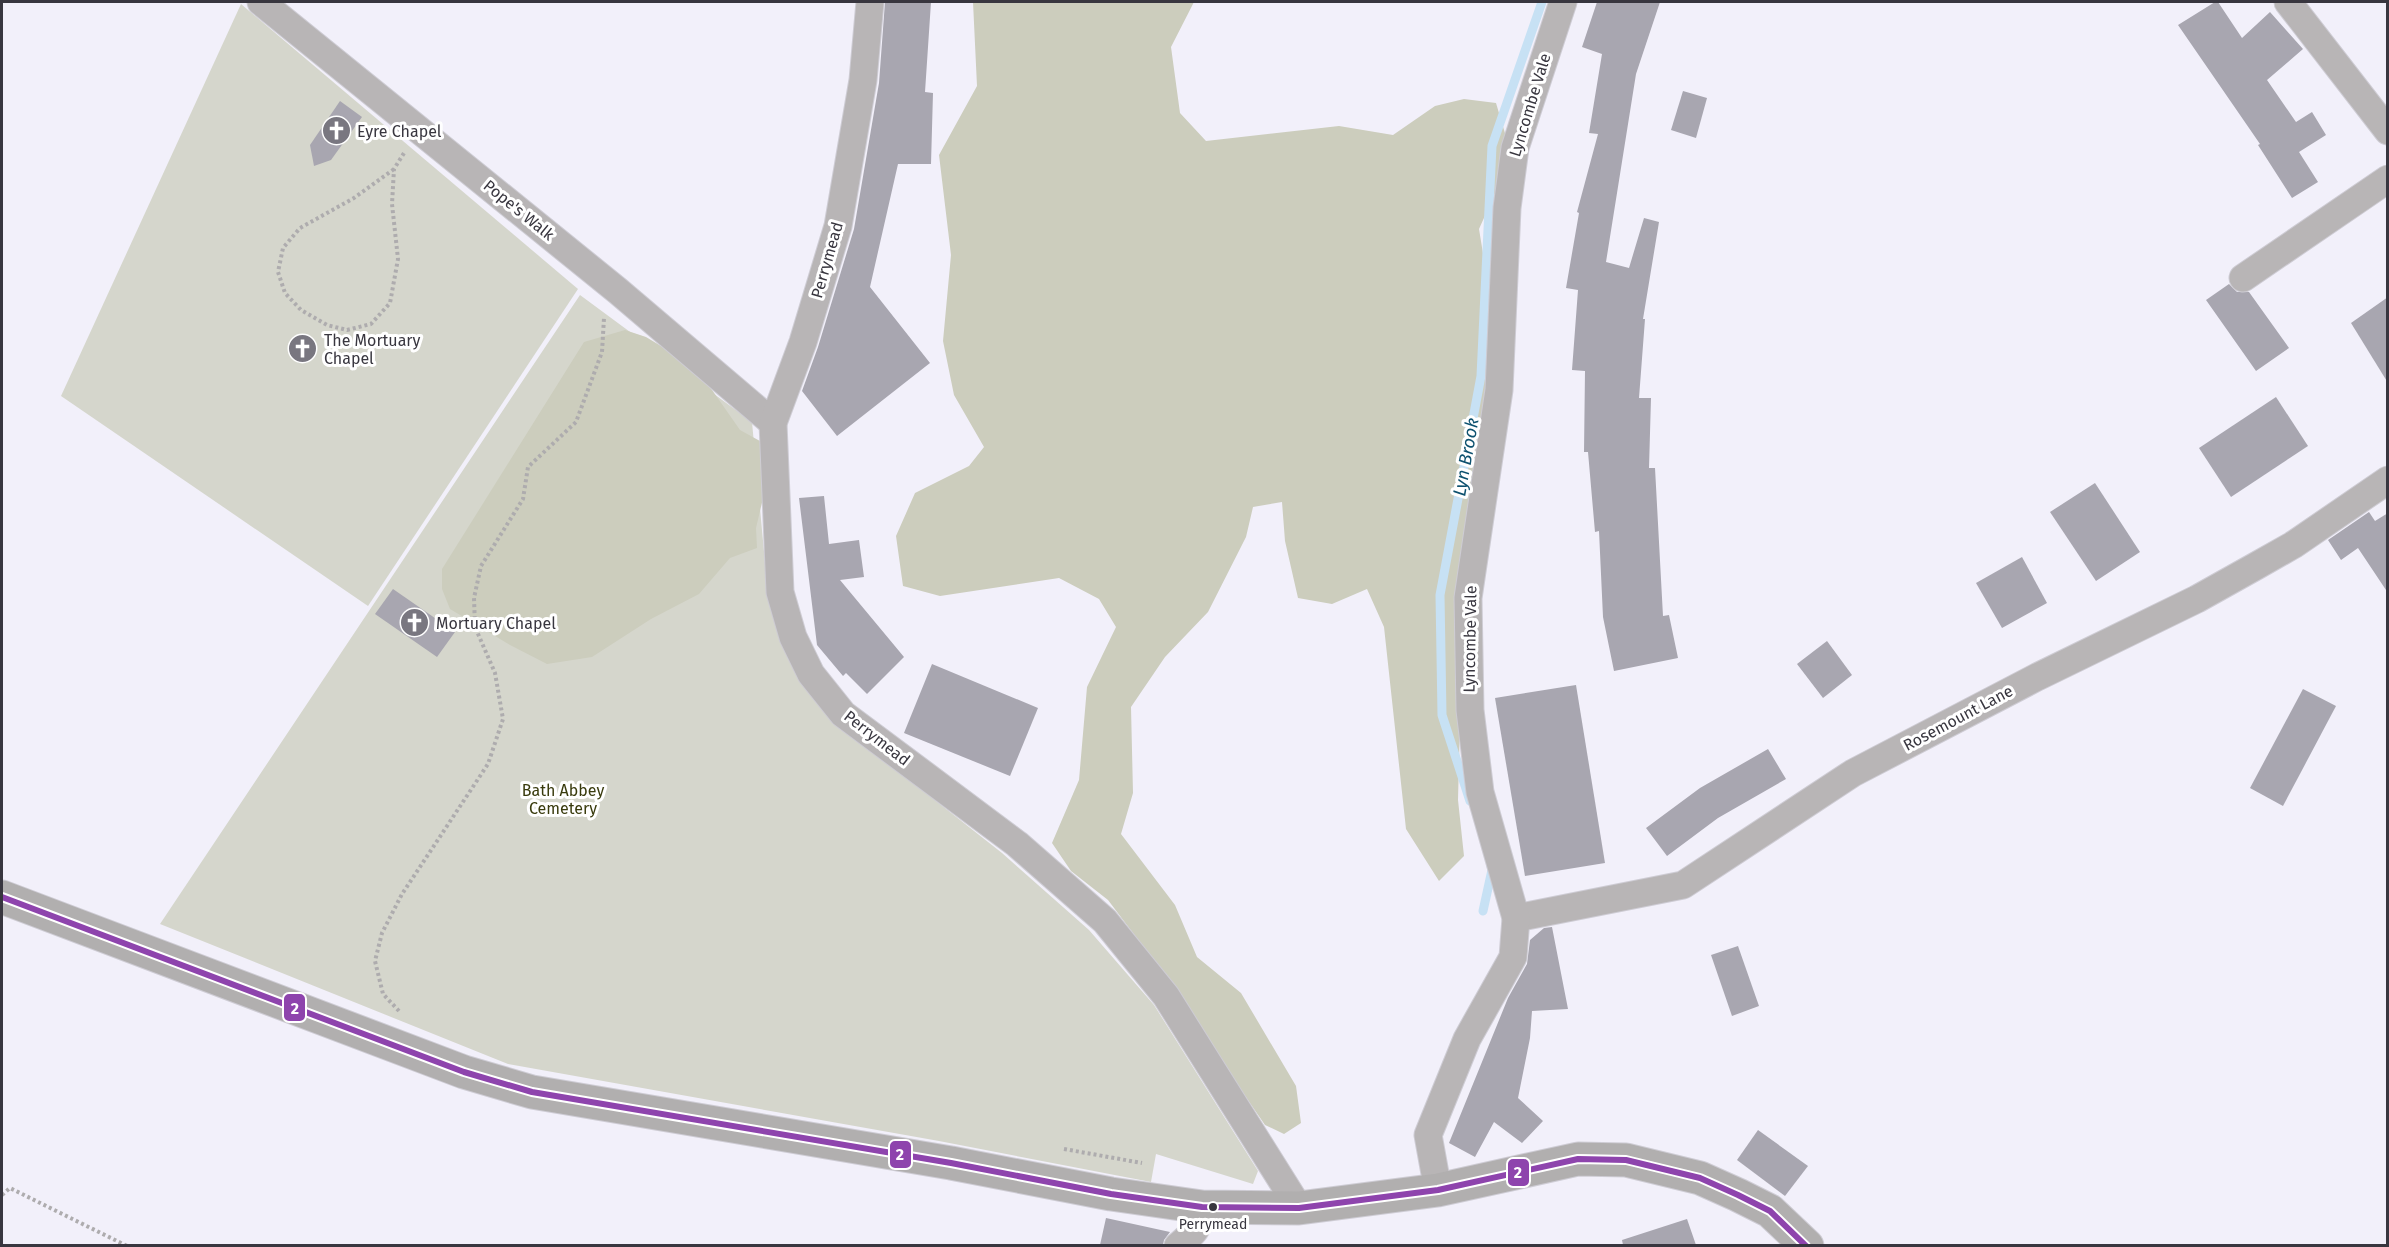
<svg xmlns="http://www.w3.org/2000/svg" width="2389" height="1247" viewBox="0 0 2389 1247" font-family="'Fira Sans',sans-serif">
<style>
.green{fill:#d5d6cc}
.forest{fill:#cccdbd}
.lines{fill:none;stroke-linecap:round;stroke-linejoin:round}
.stream{stroke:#c7e1f4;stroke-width:9}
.building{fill:#a8a6b0}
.minor-casing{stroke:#ceccd4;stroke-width:29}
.primary-casing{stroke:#ceccd4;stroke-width:35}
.path{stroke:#aeacae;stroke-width:4;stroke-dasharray:3 3;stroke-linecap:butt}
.minor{stroke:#b8b5b6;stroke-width:27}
.primary{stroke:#b1afaf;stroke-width:33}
.bus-1-casing{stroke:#fff;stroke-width:10}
.bus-1{stroke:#8e44ad;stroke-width:6}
.bus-dot{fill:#38363f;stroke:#fff;stroke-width:2}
.labels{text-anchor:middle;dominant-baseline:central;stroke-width:6;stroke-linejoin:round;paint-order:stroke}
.bus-label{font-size:14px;fill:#38363f;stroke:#fff}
.street-label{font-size:16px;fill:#38363f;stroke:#fff}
.poi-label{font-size:16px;fill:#38363f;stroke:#fff;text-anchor:start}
.park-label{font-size:16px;fill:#393b0d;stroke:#fff}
.water-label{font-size:18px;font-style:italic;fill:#0d516f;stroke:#fff}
.line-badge{stroke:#fff;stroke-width:2}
.badge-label{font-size:16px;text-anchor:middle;font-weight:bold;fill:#fff}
</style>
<rect width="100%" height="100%" fill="#f2f0fa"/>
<g class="green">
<polygon points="241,4 578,289 368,606 61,396"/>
<polygon points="580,295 752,422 768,595 788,659 828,716 1002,853 1089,930 1154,1005 1258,1171 1253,1184 1156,1154 1151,1182 939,1141 508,1064 160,924"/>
</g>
<g class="forest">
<polygon points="973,2 1194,2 1171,47 1180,113 1206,141 1339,126 1393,135 1435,106 1464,99 1496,103 1507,140 1497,189 1479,229 1492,308 1460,721 1458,800 1464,856 1439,881 1406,829 1384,627 1367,589 1332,604 1298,598 1285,541 1282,502 1253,507 1246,537 1208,612 1165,657 1131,707 1133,793 1121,834 1175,905 1197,957 1241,993 1296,1086 1301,1123 1284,1134 1265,1125 1139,941 1108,900 1071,871 1052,843 1079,780 1087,687 1116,627 1099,599 1059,578 940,596 903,586 896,536 915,493 969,466 984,447 954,395 943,341 951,255 939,155 977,86"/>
<polygon points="625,330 646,337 696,367 740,430 767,445 764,494 756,528 757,548 730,558 699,594 651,619 592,657 547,664 510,645 450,609 442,589 442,569 584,342"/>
</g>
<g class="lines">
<g class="stream">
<polyline points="1470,801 1442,715 1440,595 1481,376 1492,146 1542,2"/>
<polyline points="1483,911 1492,870 1491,866"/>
</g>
</g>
<g class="building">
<polygon points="885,2 931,2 925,92 933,93 931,164 898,164 870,287 930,363 837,436 802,391 818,347 854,229 879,83"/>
<polygon points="1597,2 1660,2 1636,74 1606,262 1629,268 1644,218 1659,222 1643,319 1645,319 1639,398 1651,398 1649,468 1655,468 1663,616 1669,615 1678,658 1614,671 1603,617 1599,531 1595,532 1588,452 1584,452 1585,371 1572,370 1578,290 1566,288 1579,213 1577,212 1598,134 1589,133 1602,54 1582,47"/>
<polygon points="2215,2 2218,2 2242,38 2270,12 2303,49 2267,80 2296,122 2312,112 2326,135 2299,152 2318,182 2292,198 2258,145 2260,144 2178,25"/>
<polygon points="1683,91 1707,98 1696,138 1671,130"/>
<polygon points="340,101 362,117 331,160 314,166 310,145"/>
<polygon points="2229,284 2237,292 2249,292 2289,348 2256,371 2206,300"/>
<polygon points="2388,297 2388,383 2351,323"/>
<polygon points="2276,397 2308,446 2231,497 2199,448"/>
<polygon points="2095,483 2140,552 2096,581 2050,512"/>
<polygon points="824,496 829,544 859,540 864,577 840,580 904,657 867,694 846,673 843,676 817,645 799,498"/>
<polygon points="2369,512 2375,521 2388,513 2388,593 2358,548 2341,560 2328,540"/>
<polygon points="2022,557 2047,603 2002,628 1976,583"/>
<polygon points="393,589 455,632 437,657 375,614"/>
<polygon points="1827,641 1852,675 1823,698 1797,664"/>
<polygon points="932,664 1038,708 1010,776 904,733"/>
<polygon points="1576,685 1605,863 1525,876 1495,698"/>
<polygon points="2303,689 2336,706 2283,806 2250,788"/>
<polygon points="1768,749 1786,779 1718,818 1667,856 1646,828 1700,788"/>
<polygon points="1552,927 1568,1009 1532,1011 1530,1038 1518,1098 1543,1121 1522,1143 1494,1122 1475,1157 1449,1143 1508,998 1527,964 1530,940 1544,928"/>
<polygon points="1738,946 1759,1006 1732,1016 1711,955"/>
<polygon points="1758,1130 1808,1166 1785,1196 1737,1160"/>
<polygon points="1106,1218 1170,1232 1164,1240 1163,1245 1100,1245"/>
<polygon points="1687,1219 1696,1245 1623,1245 1622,1240"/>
</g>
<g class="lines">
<defs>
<g id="minor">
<polyline points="261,2 618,291 773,423"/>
<polyline points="870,2 863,80 838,226 803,342 773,423 780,592 793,637 811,674 843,714 1017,844 1105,921 1166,996 1299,1208"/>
<polyline points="2288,2 2388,131"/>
<polyline points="2243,278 2388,179"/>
<polyline points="1516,918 1683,885 1853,773 2037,677 2197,599 2256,566 2293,545 2388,480"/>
<polyline points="1438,1190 1428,1135 1467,1039 1513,957 1516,918 1480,792 1470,710 1468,598 1499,390 1507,208 1515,148 1563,2"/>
<path d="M1178,1246C1195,1232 1199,1229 1202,1207"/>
</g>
<polyline id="primary" points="2,897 464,1072 532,1092 951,1163 1111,1194 1202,1207 1299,1208 1438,1190 1578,1159 1626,1160 1700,1178 1738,1195 1770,1211 1807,1246"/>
</defs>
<use href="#minor" class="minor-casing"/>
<use href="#primary" class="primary-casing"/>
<g class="path">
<polyline points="394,169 354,198 300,228 283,248 278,272 285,293 301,310 327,325 347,330 371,324 390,303 398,259 392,204 394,169 404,153"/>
<polyline points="399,1011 383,994 375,961 382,933 402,894 488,764 503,719 495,673 475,627 474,598 481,566 523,499 528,467 576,422 602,352 604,318"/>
<polyline points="1064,1149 1142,1163"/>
<polyline points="2,1195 10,1188 127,1246"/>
</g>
<use href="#minor" class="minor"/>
<use href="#primary" class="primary"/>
<defs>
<polyline id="bus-1" points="2,897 464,1072 532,1092 951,1163 1111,1194 1202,1207 1299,1208 1438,1190 1578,1159 1626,1160 1700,1178 1738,1195 1770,1211 1806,1246"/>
</defs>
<use href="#bus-1" class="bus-1-casing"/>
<use href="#bus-1" class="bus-1"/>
</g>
<defs>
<symbol id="church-disc" viewBox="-11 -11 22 22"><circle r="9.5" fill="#797780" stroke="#fff"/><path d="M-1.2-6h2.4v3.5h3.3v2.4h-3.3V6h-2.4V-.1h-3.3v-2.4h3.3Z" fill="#fff"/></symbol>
</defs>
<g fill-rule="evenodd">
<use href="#church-disc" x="320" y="114" width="33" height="33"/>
<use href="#church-disc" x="286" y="332" width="33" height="33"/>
<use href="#church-disc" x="398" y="606" width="33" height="33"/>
</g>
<circle class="bus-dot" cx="1213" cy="1207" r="5"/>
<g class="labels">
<g class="bus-label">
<text x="1213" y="1224">Perrymead</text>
</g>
<g class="street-label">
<text transform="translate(1530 105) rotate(-73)">Lyncombe Vale</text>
<text transform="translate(519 210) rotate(39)">Pope's Walk</text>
<text transform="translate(827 260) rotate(-74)">Perrymead</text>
<text transform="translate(1470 639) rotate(-89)">Lyncombe Vale</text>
<text transform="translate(1958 718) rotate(-28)">Rosemount Lane</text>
<text transform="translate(877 738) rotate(38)">Perrymead</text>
</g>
<g class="poi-label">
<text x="357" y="131">Eyre Chapel</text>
<text x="324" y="340">The Mortuary<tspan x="324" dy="18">Chapel</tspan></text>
<text x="436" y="623">Mortuary Chapel</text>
</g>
<g class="park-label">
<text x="563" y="790">Bath Abbey<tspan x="563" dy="18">Cemetery</tspan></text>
</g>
<g class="water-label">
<text transform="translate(1466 457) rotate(-80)">Lyn Brook</text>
</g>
</g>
<g class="line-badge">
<rect x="283" y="993" width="23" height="29" rx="6" fill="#8e44ad"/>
<rect x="889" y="1140" width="23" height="29" rx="6" fill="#8e44ad"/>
<rect x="1507" y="1158" width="23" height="29" rx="6" fill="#8e44ad"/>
</g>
<g class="badge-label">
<text x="295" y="1014">2</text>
<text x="900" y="1160">2</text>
<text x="1518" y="1178">2</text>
</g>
<rect width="2389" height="1247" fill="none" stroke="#38363f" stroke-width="6"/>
</svg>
